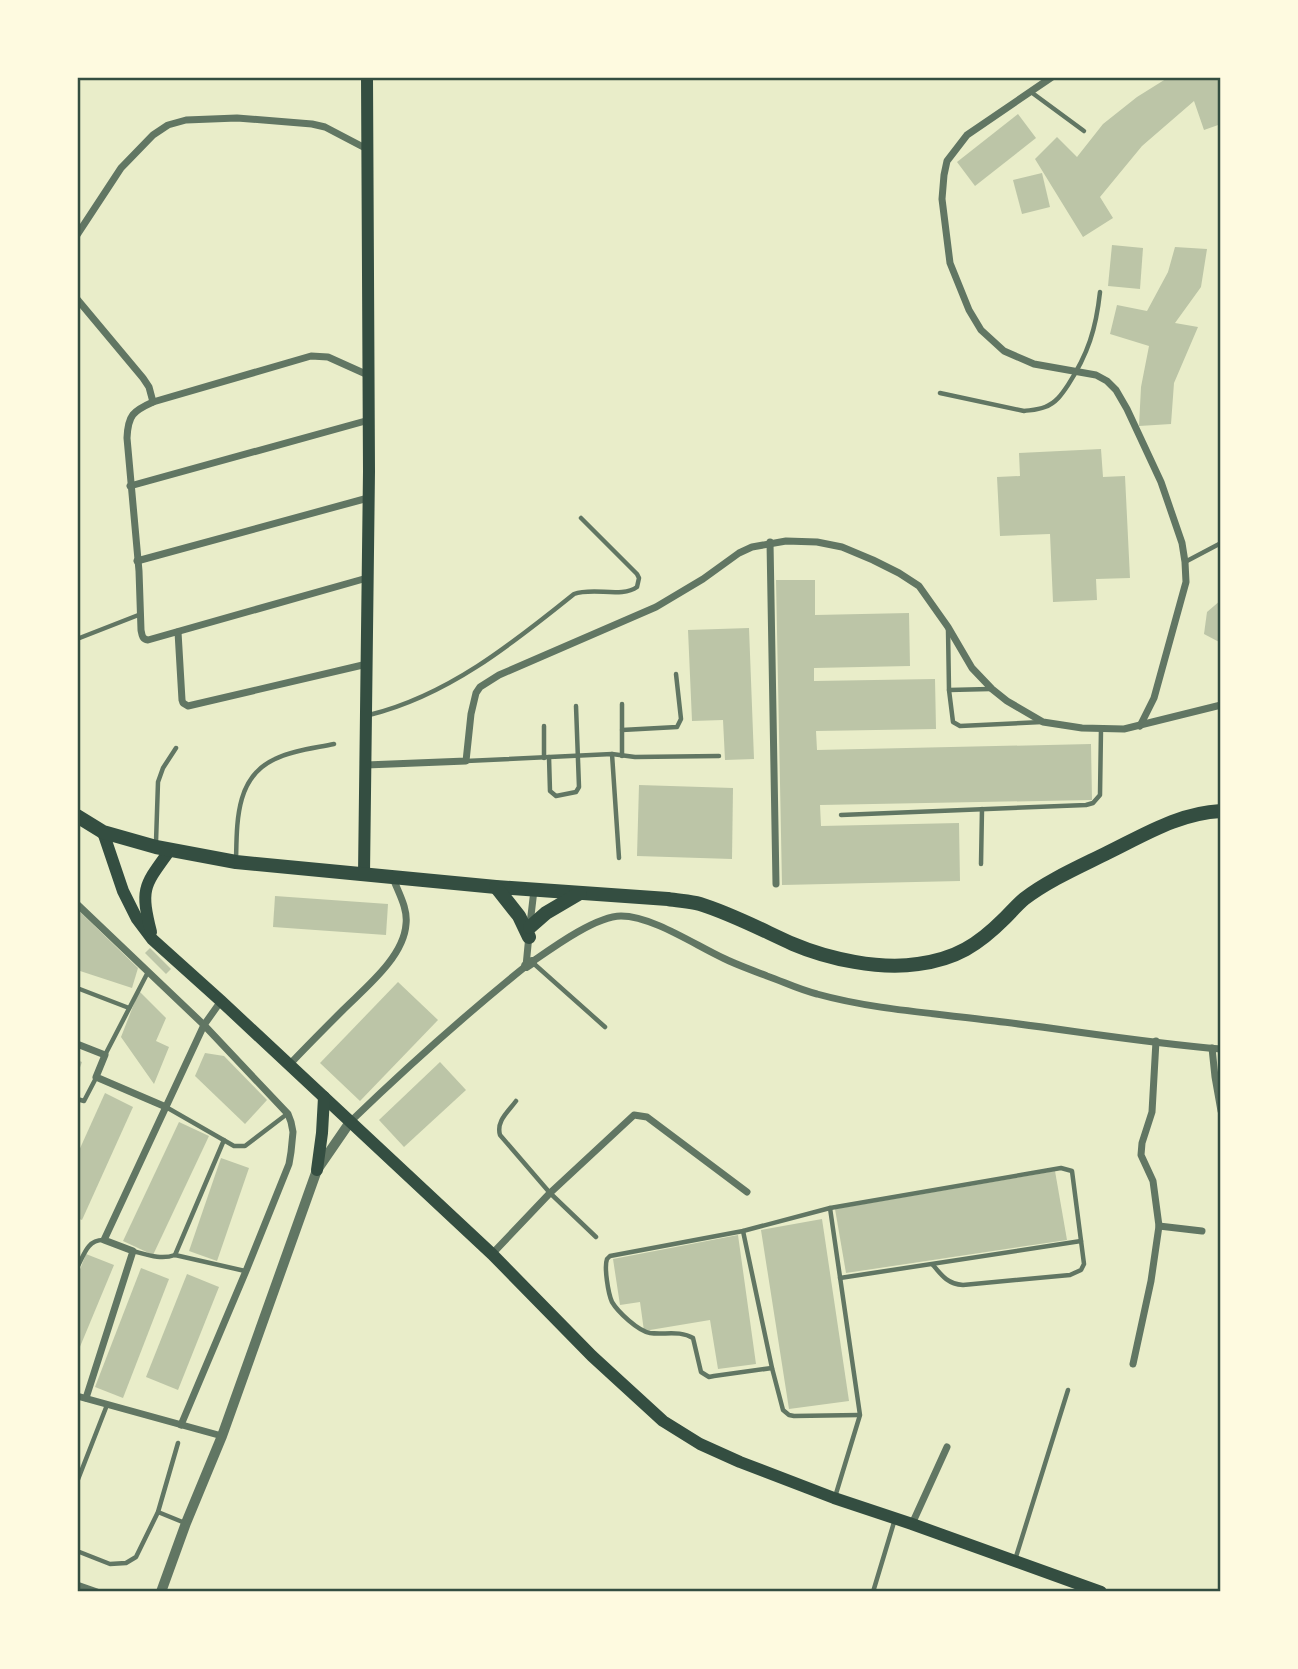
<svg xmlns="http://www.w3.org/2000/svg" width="1298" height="1669" viewBox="0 0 1298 1669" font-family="Bitter,serif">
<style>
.building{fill:#bcc5a7}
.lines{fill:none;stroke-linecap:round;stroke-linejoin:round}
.service{stroke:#617663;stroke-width:4.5}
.minor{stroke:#617663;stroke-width:7}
.tertiary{stroke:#617663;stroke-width:10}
.secondary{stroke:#344e41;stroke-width:12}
.primary{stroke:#344e41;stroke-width:14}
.neatline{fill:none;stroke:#344e41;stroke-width:2.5}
</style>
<rect width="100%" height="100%" fill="#e9edc9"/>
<g class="building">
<polygon points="1169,77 1221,77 1221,124 1204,130 1194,101 1142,146 1100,197 1113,218 1083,237 1035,159 1057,137 1077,157 1103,124 1137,97"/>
<polygon points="1018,114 1036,138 975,186 957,162"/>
<polygon points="1042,173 1050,207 1022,214 1013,180"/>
<polygon points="1112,245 1143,248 1140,289 1108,286"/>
<polygon points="1175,247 1207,249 1201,287 1175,323 1198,327 1174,383 1171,424 1139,426 1141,387 1149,346 1110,334 1117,305 1147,311 1168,272"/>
<polygon points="1101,449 1103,477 1125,476 1130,578 1096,579 1097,600 1053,602 1050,534 1000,536 997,477 1020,476 1019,453"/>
<polygon points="776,580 815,580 815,615 909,613 910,666 814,668 814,681 935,679 936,729 816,731 817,750 1091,744 1092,800 820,805 821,826 959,823 960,881 782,885"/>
<polygon points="1221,600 1221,643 1204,634 1207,612"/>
<polygon points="749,628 754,759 725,760 723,720 692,721 688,630"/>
<polygon points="639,785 733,788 732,859 637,856"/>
<polygon points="275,896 388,904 386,935 273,927"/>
<polygon points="77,909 138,968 132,988 77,970"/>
<polygon points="150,948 171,969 166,974 145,953"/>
<polygon points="398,982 438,1020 360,1101 320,1063"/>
<polygon points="139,991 166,1018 156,1041 169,1047 154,1084 121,1037"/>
<polygon points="205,1053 224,1056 267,1100 245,1124 195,1076"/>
<polygon points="77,1060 82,1062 77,1076"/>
<polygon points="440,1062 466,1090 404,1147 379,1120"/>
<polygon points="105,1093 133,1107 82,1220 77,1218 77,1155"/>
<polygon points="179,1122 209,1136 153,1255 123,1241"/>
<polygon points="221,1158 249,1168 217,1261 189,1251"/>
<polygon points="1055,1171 1067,1240 846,1273 835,1209"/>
<polygon points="822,1219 849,1401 789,1409 761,1230"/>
<polygon points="738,1235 756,1364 718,1369 710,1320 644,1331 640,1302 620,1305 613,1259"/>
<polygon points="86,1254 114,1265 77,1354 77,1277"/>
<polygon points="141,1268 169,1279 123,1398 95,1387"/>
<polygon points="187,1274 219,1287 178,1390 146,1377"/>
</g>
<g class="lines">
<g class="service">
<polyline points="1031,92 1084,131"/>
<path d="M940,393L1024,411C1031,410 1038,410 1045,407C1056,403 1062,394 1068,385C1088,354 1096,329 1100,292"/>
<polyline points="1185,562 1221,543"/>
<polyline points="948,629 949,690 953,722 960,726 1042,722"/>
<polyline points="77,639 141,614"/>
<polyline points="949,690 990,689"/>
<path d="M369,715C447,696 512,644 574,594C593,587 622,598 637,587L639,578L637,574L581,518"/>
<polyline points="544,726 544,758"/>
<polyline points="622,730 677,727 681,719 676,674"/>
<polyline points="612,754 619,858"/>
<polyline points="622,756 622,704"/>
<polyline points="549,757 550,791 556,796 576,792 579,787 576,706"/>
<polyline points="466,761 612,754 635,757 719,756"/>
<polyline points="841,815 1086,805 1093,803 1100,795 1101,729"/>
<polyline points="156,842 158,782 163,768 176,748"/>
<path d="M236,861C237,823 235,777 275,759C293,750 315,748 334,744"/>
<polyline points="981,864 982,809"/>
<polyline points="532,962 605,1027"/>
<polyline points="77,988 129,1008"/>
<polyline points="105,1055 148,972"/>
<polyline points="77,1099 84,1101 96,1078"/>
<path d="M516,1101C508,1112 496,1121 500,1135L550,1193L596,1237"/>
<polyline points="166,1107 234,1146 245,1146 287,1114"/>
<polyline points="830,1208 860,1415 835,1497"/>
<polyline points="743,1231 772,1368 783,1410 789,1415 794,1416 859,1415"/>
<path d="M133,1251C148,1255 161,1260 175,1255L245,1271"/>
<polyline points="175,1255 224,1140"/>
<path d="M77,1268C84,1255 87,1240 103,1240"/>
<polyline points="840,1278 1081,1241"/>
<path d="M772,1368L714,1376L709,1377L701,1372L693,1338C680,1330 664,1335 650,1333C638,1331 618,1312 612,1302C608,1293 604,1267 607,1259L610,1256L743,1231L830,1208L1061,1168L1072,1171L1084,1264L1081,1270L1070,1275L963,1285C948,1284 942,1276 933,1265"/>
<polyline points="77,1482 107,1405"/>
<polyline points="158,1512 185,1523"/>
<polyline points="77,1551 110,1564 126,1563 136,1557 158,1512 178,1443"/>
<polyline points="1015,1560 1068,1390"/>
<polyline points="873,1592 895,1519"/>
</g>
<g class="minor">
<polyline points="1052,77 967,135 947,161 944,175 942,199 950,263 969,310 981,330 1004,351 1034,364 1096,375 1107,381 1116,390 1127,409 1161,482 1182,543 1185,562 1186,582 1154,698 1140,726"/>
<polyline points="77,235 121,168 153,135 168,125 186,120 237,118 312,124 325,127 367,149"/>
<polyline points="77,299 143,378 149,387 153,402"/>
<polyline points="130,486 369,420"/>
<polyline points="770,542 776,884"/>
<polyline points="137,561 368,498"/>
<path d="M367,578L148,640C142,639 142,635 141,630L139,571L127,438C128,415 133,411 153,402L311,356L328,357L368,375"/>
<polyline points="178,632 182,700 183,703 188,706 367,664"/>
<polyline points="366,765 466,761 471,714 476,693 480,687 499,675 656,607 703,579 739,553 752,547 786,541 817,542 842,547 873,560 899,573 919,586 948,627 972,668 992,689 1007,701 1043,722 1082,728 1124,729 1221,705"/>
<polyline points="77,904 204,1025 288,1114 291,1122 293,1132 291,1152 289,1164 246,1271 181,1425"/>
<polyline points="530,924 534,890"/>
<path d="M532,962C552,948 596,916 621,916C652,916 695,945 723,958C737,965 752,970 767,976C784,982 800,990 817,994C875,1010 935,1013 995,1021C1070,1030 1145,1043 1221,1049"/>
<polyline points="77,1044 105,1055 96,1077 166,1107"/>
<polyline points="1212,1048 1215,1077 1221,1111"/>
<path d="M290,1064C307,1046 325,1028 343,1010C365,988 404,957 406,924C408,908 398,892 393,878"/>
<path d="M350,1122C407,1067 465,1015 526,966L529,935"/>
<polyline points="1159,1226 1202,1231"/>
<polyline points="492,1254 550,1193 634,1115 647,1117 747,1192"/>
<polyline points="1133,1364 1151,1281 1159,1226 1153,1181 1141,1155 1142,1143 1152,1112 1156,1041"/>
<polyline points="77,1396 222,1436"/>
<polyline points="86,1398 133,1251 104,1240 204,1025 221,1001"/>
<polyline points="912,1524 947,1447"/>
<polyline points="77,1585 97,1592"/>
</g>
<g class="tertiary">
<polyline points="526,966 532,962"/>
<polyline points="161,1592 186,1523 222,1436 317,1170 350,1122"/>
</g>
<g class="secondary">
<polyline points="103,832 123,891 137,919 152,939 221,1001 492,1254 592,1356 663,1421 700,1444 740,1462 834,1498 912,1524 1101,1592"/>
<polyline points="364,874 369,471 367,77"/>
<path d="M151,932C140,888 144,886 170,850"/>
<polyline points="317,1170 322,1133 324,1097"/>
</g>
<g class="primary">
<path d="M77,816L103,832L156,847L236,862L496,887L668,899C679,901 690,901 700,904C732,914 762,930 793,944C828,959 880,970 918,964C956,959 978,945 1005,918C1011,912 1017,905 1024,899C1049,880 1079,867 1107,853C1144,835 1179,813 1221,811"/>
<polyline points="496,887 519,916 529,937"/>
<polyline points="530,927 546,913 580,893"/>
</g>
</g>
<rect width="1298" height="1669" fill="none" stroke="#fefae0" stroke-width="158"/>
<rect x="79" y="79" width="1140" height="1511" class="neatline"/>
</svg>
